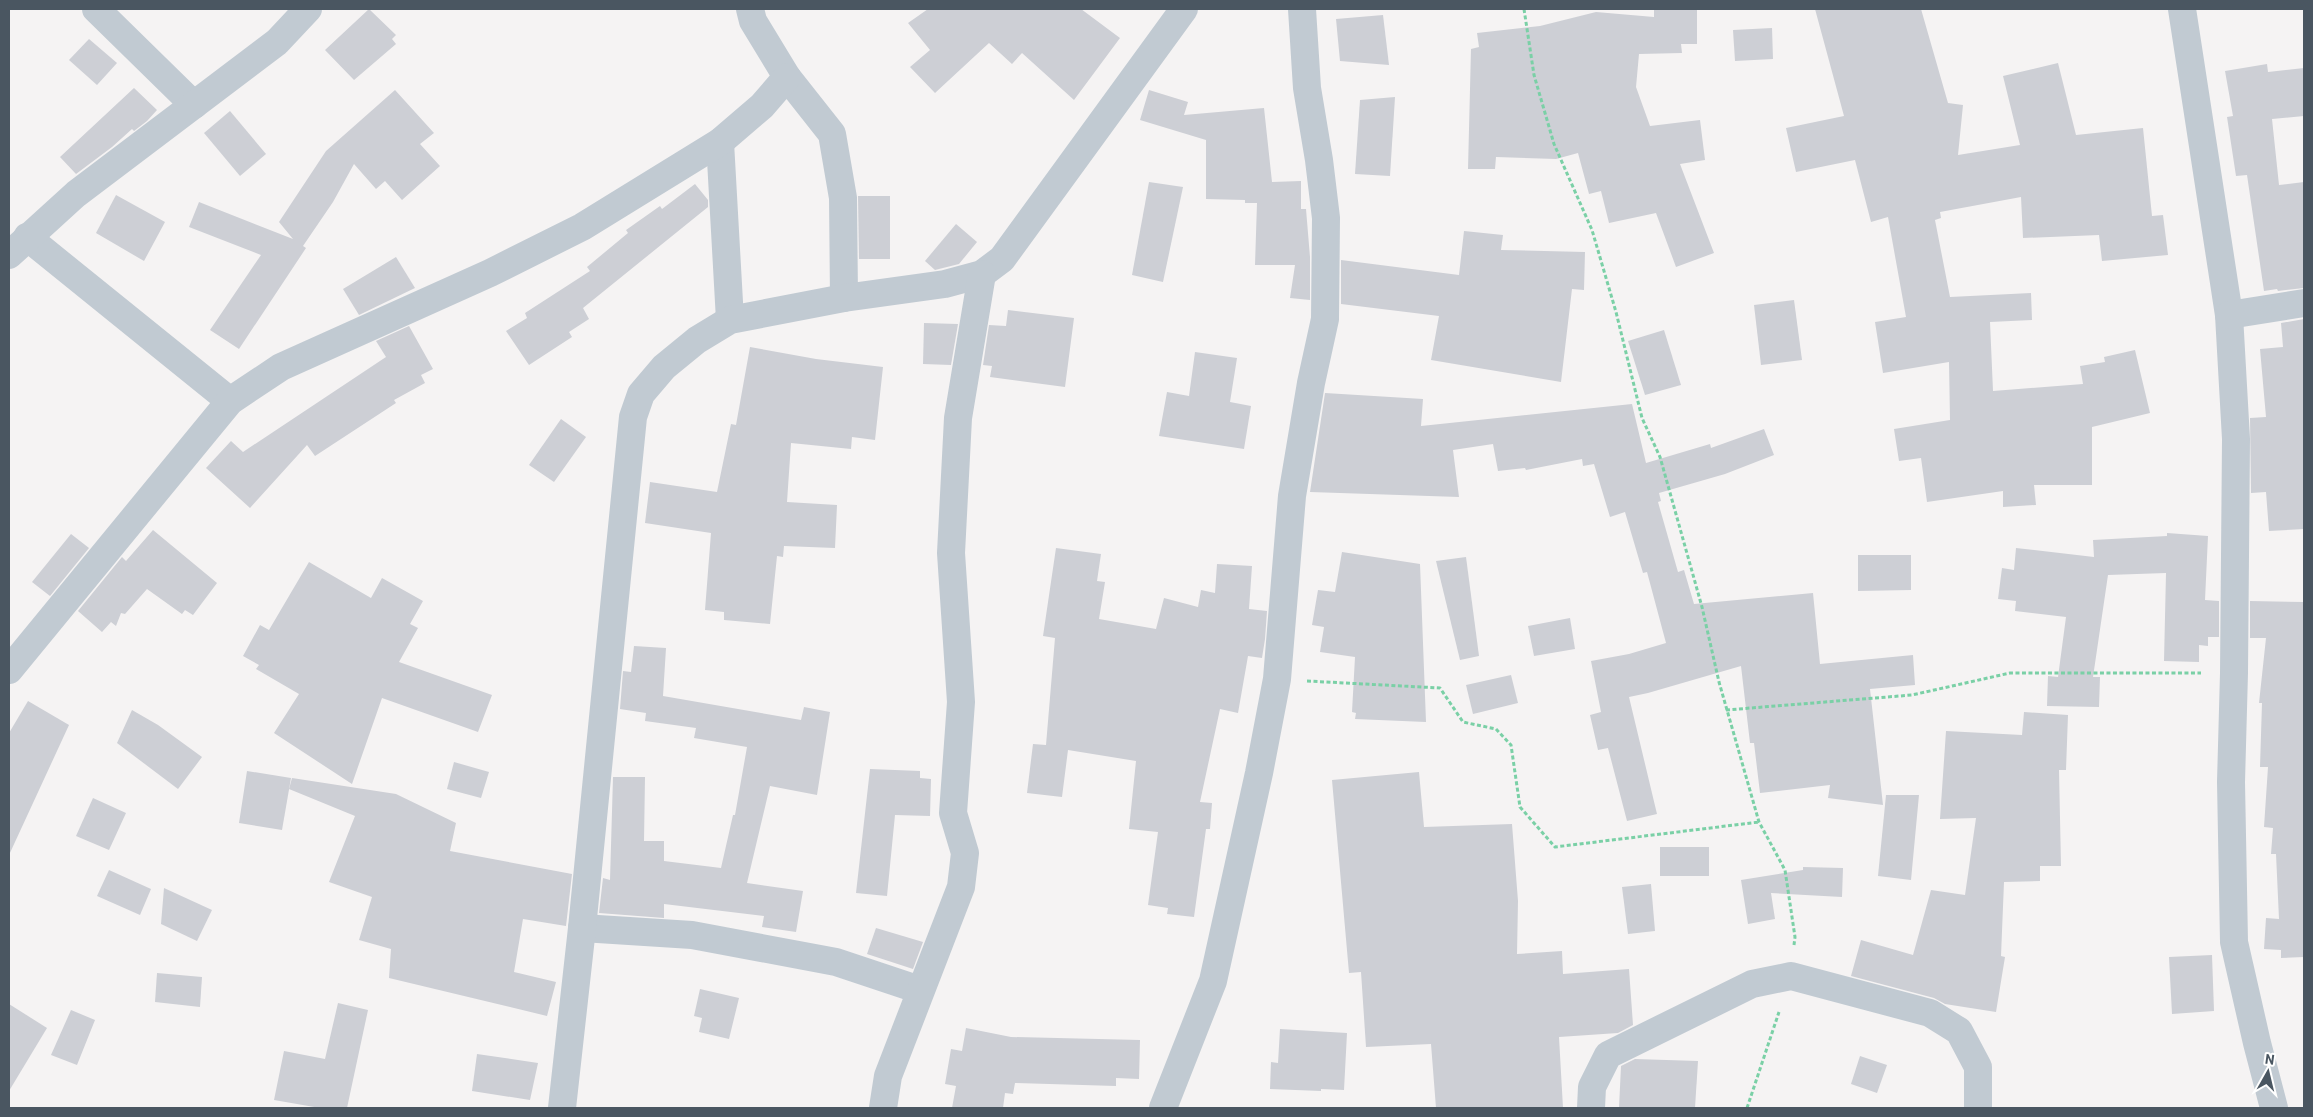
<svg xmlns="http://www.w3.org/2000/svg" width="2313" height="1117" viewBox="0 0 2313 1117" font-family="Barlow,sans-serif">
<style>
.building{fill:#cdcfd5}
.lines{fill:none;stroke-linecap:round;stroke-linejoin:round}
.path{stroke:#7ad0a6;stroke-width:3;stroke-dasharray:4 2.5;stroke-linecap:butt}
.street{stroke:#c1cad2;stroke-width:28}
</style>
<rect width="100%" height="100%" fill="#f5f3f3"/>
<g class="building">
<polygon points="369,9 396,35 392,39 396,44 354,80 325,50"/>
<polygon points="928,9 1081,9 1120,38 1074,100 1022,53 1012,64 989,43 935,93 910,67 930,50 908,23"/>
<polygon points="1654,9 1697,9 1697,44 1681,44 1682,53 1639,54 1636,87 1650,126 1700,120 1705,160 1680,164 1714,253 1676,267 1656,213 1609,223 1601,191 1589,194 1578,153 1556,159 1496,157 1495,169 1468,169 1471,49 1479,47 1477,33 1540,26 1596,12 1654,17"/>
<polygon points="1815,9 1921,9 1948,103 1963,105 1958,155 2020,145 2003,76 2058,63 2076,135 2143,128 2152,216 2163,215 2168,255 2102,261 2099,235 2023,238 2021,197 1940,212 1941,218 1935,220 1950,297 2031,293 2032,320 1990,322 1993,391 2083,384 2080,366 2105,362 2104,357 2135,350 2150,413 2092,427 2092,485 2034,485 2036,505 2003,507 2003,491 1927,502 1921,458 1899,461 1894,429 1950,420 1949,362 1883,373 1875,322 1906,317 1888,217 1871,222 1855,160 1796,172 1786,128 1844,116"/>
<polygon points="1383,15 1389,65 1340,61 1336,19"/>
<polygon points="1772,28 1773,59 1735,61 1733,30"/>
<polygon points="89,39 117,63 97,85 69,60"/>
<polygon points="2267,64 2268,72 2304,68 2304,116 2272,119 2279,185 2304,182 2304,288 2278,291 2277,289 2264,291 2247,175 2236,176 2227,117 2233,116 2225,71"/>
<polygon points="134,88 157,110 147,121 134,131 132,129 112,147 76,174 60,157"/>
<polygon points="395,90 434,133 420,144 440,166 402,200 385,181 376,189 354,164 333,202 303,246 306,248 239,349 210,330 261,255 189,227 199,202 293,239 279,222 326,151"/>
<polygon points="1149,90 1188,102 1184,115 1264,108 1272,182 1301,181 1301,209 1306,209 1310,257 1310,300 1290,298 1295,265 1255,265 1257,203 1245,203 1245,200 1206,199 1206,140 1140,120"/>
<polygon points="1395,97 1390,176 1355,174 1360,100"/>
<polygon points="230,111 266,154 240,176 204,133"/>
<polygon points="1149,182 1183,187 1163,282 1132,275"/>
<polygon points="695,184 708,200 708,207 583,308 589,319 569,332 572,337 529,365 506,331 527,318 525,313 590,271 587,267 628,233 626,230 660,206 662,209"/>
<polygon points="116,195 165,222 144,261 96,233"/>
<polygon points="858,196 890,196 890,259 859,259"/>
<polygon points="956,224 977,242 959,264 935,270 925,261"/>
<polygon points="1464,231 1503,235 1501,250 1585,252 1584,290 1572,289 1561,382 1431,360 1439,316 1341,304 1341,260 1459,275"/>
<polygon points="396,257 415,288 359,315 343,289"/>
<polygon points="1794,300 1802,360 1761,365 1754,305"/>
<polygon points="1008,310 1074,318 1065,387 990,377 992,366 983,365 989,325 1006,326"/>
<polygon points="2304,319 2304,529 2269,531 2266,492 2251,493 2250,418 2266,417 2260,349 2283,347 2281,323"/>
<polygon points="924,323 958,324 951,365 923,364"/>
<polygon points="409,326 433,369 421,375 425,383 394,400 396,403 315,456 307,445 250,508 206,468 231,441 243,452 386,357 376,341"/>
<polygon points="1664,330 1681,385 1645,395 1628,341"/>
<polygon points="750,347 816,359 883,367 875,440 852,437 851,449 791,443 787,502 837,505 835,548 784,546 783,557 777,556 770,624 724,620 724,612 705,610 711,533 645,523 650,482 717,492 731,424 736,425"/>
<polygon points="1195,352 1237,358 1230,402 1251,406 1244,449 1159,436 1167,392 1189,396"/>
<polygon points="1325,393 1423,399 1421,426 1632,404 1646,463 1710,444 1711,448 1764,429 1774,455 1725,474 1659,493 1661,501 1658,502 1678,572 1684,570 1694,604 1813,593 1820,664 1913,655 1915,685 1870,689 1883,805 1828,798 1830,785 1760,793 1754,743 1750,743 1741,666 1648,693 1629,697 1657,814 1627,821 1608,748 1598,750 1590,715 1601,712 1591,661 1629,654 1666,643 1647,572 1643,573 1625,512 1610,517 1594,464 1583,466 1582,459 1526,470 1525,468 1498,471 1493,444 1453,450 1459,497 1310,492"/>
<polygon points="561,419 586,437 554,482 529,465"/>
<polygon points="153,530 217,583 193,615 185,610 182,614 147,589 125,614 121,613 116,626 111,622 102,632 78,611 122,557 126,561"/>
<polygon points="2167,533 2208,536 2205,600 2219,601 2219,637 2208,637 2208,646 2199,645 2199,662 2164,661 2166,573 2108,575 2093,677 2100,677 2099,707 2047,706 2048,676 2058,677 2066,617 2015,611 2016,601 1998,599 2002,568 2014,570 2016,548 2094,557 2093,540 2167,536"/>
<polygon points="71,534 89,548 50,596 32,582"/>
<polygon points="1056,548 1101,554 1097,581 1105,582 1099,619 1156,629 1164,598 1198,607 1201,590 1215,593 1217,564 1252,566 1249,609 1267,611 1265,639 1262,658 1248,656 1238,713 1220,709 1200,802 1212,803 1210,829 1206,829 1194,917 1167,914 1168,908 1148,905 1158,832 1129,829 1136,761 1068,750 1062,797 1027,793 1033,744 1046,745 1055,638 1043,636"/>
<polygon points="1342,552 1420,564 1426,722 1355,719 1356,713 1352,712 1355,657 1320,652 1324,627 1312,625 1318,590 1335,592"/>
<polygon points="1858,555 1911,555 1911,590 1858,591"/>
<polygon points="1466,557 1479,656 1460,660 1436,561"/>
<polygon points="309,562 371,598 382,578 423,601 410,624 418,628 399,662 492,695 478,732 382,698 352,784 274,733 299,694 256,669 259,665 243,656 260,625 269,630"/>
<polygon points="2250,601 2304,602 2304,957 2281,958 2281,950 2264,949 2266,918 2279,919 2276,854 2271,854 2273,828 2264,827 2268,767 2260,767 2262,703 2259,703 2266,638 2250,638"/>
<polygon points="1570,618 1575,649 1534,656 1528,626"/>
<polygon points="634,646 666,648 663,696 801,720 804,707 830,712 817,795 770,786 747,883 803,891 796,932 762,927 764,916 664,904 664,918 599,913 603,878 610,880 613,777 645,777 644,841 664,841 664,861 721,868 733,815 735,815 747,747 694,738 696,728 645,721 646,713 620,709 623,671 631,672"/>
<polygon points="1511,675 1518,703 1473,714 1466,685"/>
<polygon points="28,701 69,725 9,855 9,733"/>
<polygon points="132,710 158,725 202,757 178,789 117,743"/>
<polygon points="2024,712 2068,715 2066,770 2059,770 2061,866 2040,866 2040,881 2004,882 2001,956 2005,957 1996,1012 1945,1004 1934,998 1851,976 1861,940 1913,955 1931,890 1965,895 1976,818 1940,819 1946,731 2022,735"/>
<polygon points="454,762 489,772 481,798 447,789"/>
<polygon points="870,769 920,771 920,778 931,779 930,816 895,815 887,896 856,893"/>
<polygon points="247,771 291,778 282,830 239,823"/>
<polygon points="1419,772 1424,827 1512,824 1518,901 1517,954 1562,951 1563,974 1629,969 1633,1025 1618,1033 1559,1037 1563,1108 1436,1108 1431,1044 1366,1047 1361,972 1349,973 1332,780"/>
<polygon points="292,778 396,794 456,823 450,851 572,874 566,926 523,919 514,972 556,982 547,1016 389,978 391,949 359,940 372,897 329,882 355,816 289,789"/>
<polygon points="1886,795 1919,795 1911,880 1878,876"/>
<polygon points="93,798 126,813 109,850 76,836"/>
<rect x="1660" y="847" width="49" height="29"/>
<polygon points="1803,867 1843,868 1842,897 1771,893 1775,919 1748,924 1741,880 1803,870"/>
<polygon points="109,870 151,889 140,915 97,896"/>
<polygon points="1651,884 1655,931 1628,934 1622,887"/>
<polygon points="164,888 212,910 197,941 161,924"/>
<polygon points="876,928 923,942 913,969 867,954"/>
<polygon points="2212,955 2214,1011 2172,1014 2169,957"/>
<polygon points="157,973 202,977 200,1007 155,1002"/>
<polygon points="700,989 739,998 729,1039 699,1032 702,1018 694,1016"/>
<polygon points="338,1003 368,1010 347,1108 320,1108 274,1100 284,1051 325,1059"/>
<polygon points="9,1004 47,1028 9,1091"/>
<polygon points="71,1010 95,1020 77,1065 51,1055"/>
<polygon points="966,1028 1011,1037 1140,1040 1139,1079 1116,1078 1116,1086 1015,1083 1013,1094 1005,1093 1003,1108 952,1108 956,1086 945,1084 951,1049 962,1051"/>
<polygon points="1280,1029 1347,1033 1344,1090 1321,1089 1321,1091 1270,1089 1271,1062 1278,1063"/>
<polygon points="477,1054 538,1063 530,1100 472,1091"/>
<polygon points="1860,1056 1887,1065 1877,1093 1851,1084"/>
<polygon points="1635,1059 1698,1061 1695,1108 1619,1108 1621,1066"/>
</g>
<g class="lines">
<g class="path">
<polyline points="1524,9 1534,75 1554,144 1592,230 1616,312 1642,418 1660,457 1702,607 1719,682 1759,822 1785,870 1795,937 1794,945"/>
<polyline points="1307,681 1440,688 1463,722 1496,729 1511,745 1520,807 1555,847 1759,822"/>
<polyline points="1726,710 1912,695 2010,673 2201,673"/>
<polyline points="1747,1108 1779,1012"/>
</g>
<g class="street">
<polyline points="96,9 194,105"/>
<polyline points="750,9 753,21 787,77 832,134 843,198 844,298"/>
<polyline points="2182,9 2229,315 2236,439 2234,673 2231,782 2234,942 2257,1043 2274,1108"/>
<polyline points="720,142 730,320"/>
<polyline points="27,237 230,401"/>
<polyline points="9,255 76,194 277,42 308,9"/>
<polyline points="2229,315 2304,303"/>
<polyline points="9,670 230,401 281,367 490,273 582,227 720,142 762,106 787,77"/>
<polyline points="582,928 692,935 836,962 920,990"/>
<polyline points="562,1108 582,928 633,417 641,394 664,367 697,340 730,320 844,298 945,284 982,274 1002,259 1184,9"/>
<polyline points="883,1108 888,1076 961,887 965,853 953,813 961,702 951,553 958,418 982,274"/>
<polyline points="1163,1108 1213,981 1259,773 1277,679 1292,496 1311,383 1325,319 1326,218 1319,160 1307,88 1302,9"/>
<polyline points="1591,1108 1592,1087 1608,1055 1752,984 1791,976 1930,1013 1959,1031 1978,1067 1978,1108"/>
</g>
</g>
<rect width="2313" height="1117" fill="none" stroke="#4a5661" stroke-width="20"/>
<g transform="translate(2268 1072) rotate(8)" stroke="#ffffff" stroke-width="4" paint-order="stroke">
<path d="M0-4L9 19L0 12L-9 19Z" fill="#4a5661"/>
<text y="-8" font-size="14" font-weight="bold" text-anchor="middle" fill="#4a5661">N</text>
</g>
</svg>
